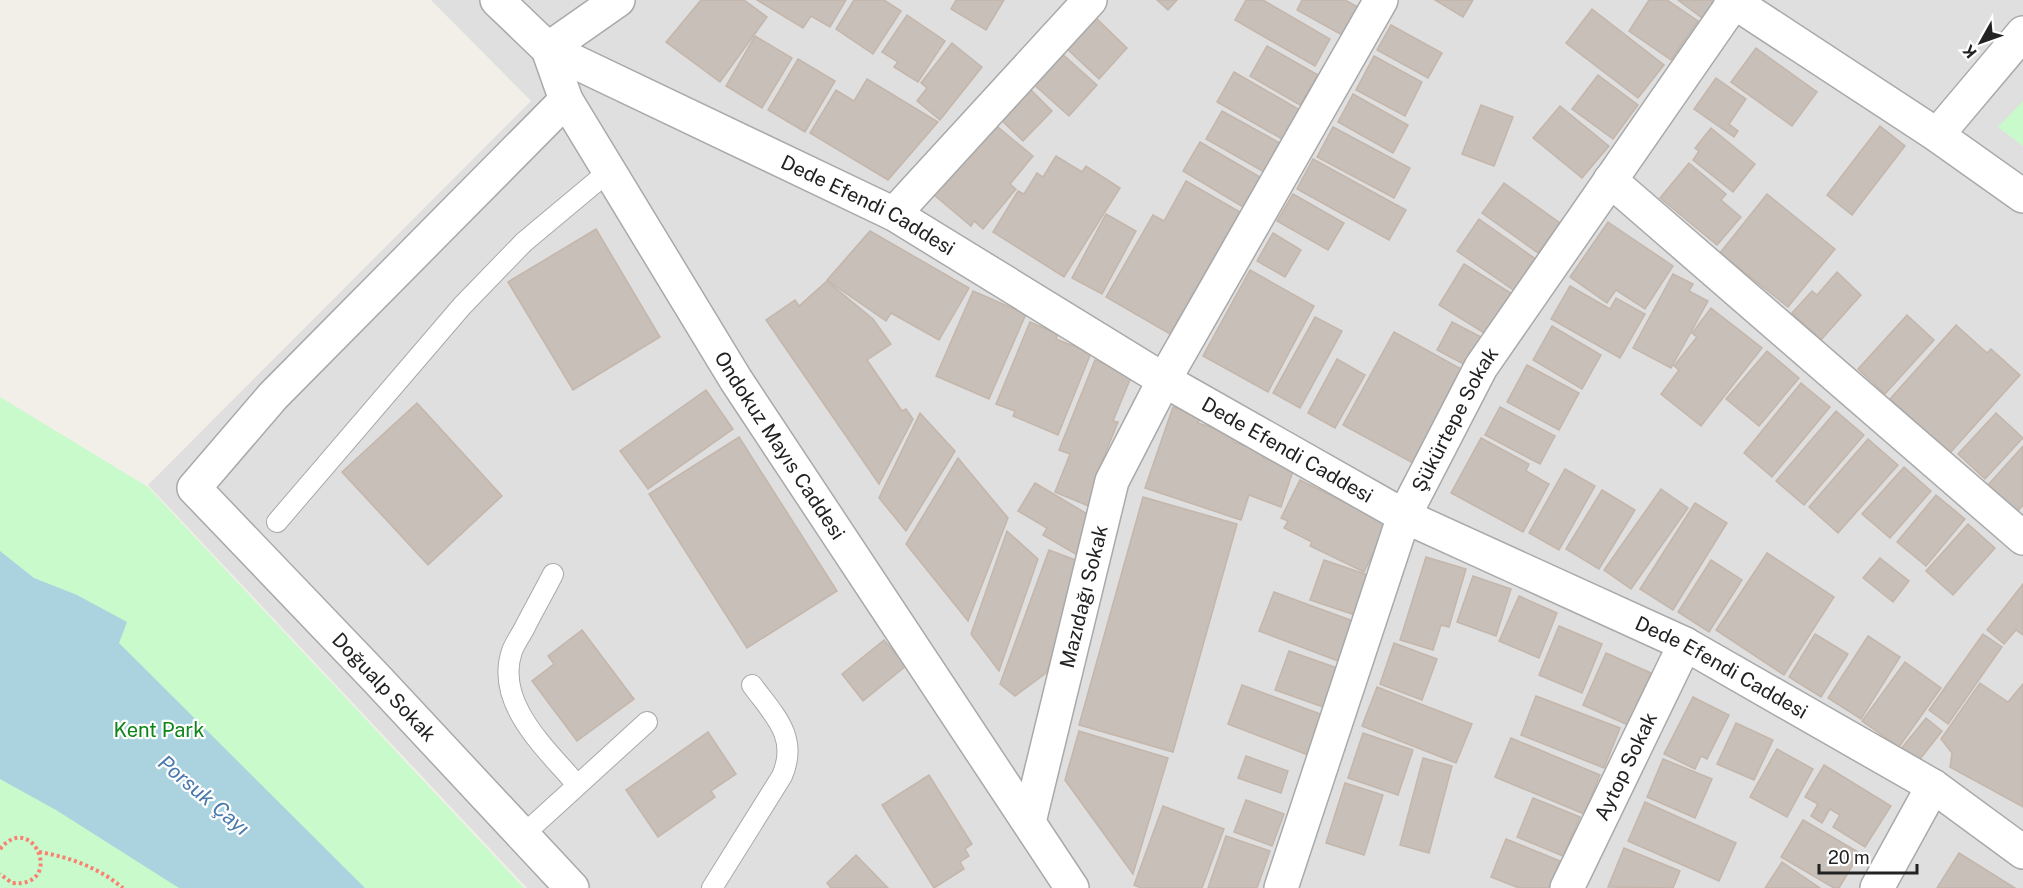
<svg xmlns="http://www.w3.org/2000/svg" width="2023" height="888" viewBox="0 0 2023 888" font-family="'Public Sans',sans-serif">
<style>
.residential{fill:#e0dfdf}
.park{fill:#c8facc}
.water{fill:#aad3df}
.building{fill:#c7bfb8;stroke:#c4b6ab;stroke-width:1.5}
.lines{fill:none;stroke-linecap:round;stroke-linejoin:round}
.lane-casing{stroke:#a9a9a9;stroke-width:22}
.street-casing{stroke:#a9a9a9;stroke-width:36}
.path{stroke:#fa8072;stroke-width:4;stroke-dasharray:3 3;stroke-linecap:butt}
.lane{stroke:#fff;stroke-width:20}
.street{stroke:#fff;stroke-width:33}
.labels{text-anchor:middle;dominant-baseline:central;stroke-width:4.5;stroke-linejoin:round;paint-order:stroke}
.street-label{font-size:20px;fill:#222;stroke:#fff}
.park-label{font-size:20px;fill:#0c8416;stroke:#fff}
.water-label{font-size:21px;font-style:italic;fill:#4a7aab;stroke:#fff}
</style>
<rect width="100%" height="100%" fill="#f2efe9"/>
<polygon class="residential" points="431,0 2023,0 2023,888 527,888 148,485 531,101"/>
<g class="park">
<polygon points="2023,101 2023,146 1998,127"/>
<polygon points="0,397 148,487 524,888 0,888"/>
</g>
<polygon class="water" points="0,551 34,578 77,595 127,622 119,643 365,888 179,888 56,810 0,779"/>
<g class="building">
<polygon points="701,0 744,0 767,17 720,82 666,42"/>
<polygon points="757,0 846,0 830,27 811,16 803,28"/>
<polygon points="854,0 884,0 901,11 873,54 836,29"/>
<polygon points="956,0 1004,0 986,30 951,9"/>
<polygon points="1157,0 1177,0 1168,10"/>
<polygon points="1246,0 1263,0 1330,39 1315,66 1235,20"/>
<polygon points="1302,0 1345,0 1358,7 1342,35 1297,10"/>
<polygon points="1435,0 1473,0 1463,17"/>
<polygon points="1649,0 1667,0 1698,21 1671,60 1629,31"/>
<polygon points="1678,0 1713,0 1715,1 1702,18"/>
<polygon points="1592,9 1664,65 1638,98 1566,43"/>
<polygon points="907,15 945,41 918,82 894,67 898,62 882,52"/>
<polygon points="1093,15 1127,48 1099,79 1064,46"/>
<polygon points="1391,25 1442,53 1428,78 1377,50"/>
<polygon points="755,36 792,58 762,108 726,86"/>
<polygon points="952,43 982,67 940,120 917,101 927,88 921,83"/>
<polygon points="1267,46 1318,75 1300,105 1250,76"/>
<polygon points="1756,48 1817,92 1792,126 1731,82"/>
<polygon points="1059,51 1097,85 1069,116 1031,82"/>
<polygon points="1374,56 1422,82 1405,116 1356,90"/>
<polygon points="798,59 835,81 805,132 768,110"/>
<polygon points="1234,72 1300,110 1282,139 1217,102"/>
<polygon points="1598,75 1638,105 1613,139 1572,109"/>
<polygon points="1716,78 1746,99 1729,124 1738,131 1734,137 1694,109"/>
<polygon points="867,79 938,122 888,180 810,133 836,90 854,101"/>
<polygon points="1026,85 1052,111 1023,141 997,116"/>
<polygon points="1353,94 1408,125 1393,153 1338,122"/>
<polygon points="1481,105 1513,117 1494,166 1462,154"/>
<polygon points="1560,106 1609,146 1582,178 1533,138"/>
<polygon points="1222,111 1280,143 1264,172 1206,139"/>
<polygon points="993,123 1033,156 1010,184 1016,189 983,229 974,221 971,226 934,195"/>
<polygon points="1880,126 1905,146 1852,215 1827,195"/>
<polygon points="1333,127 1410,168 1394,198 1317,157"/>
<polygon points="1711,128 1755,164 1733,192 1693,160 1699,151 1695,148"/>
<polygon points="1200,142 1260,177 1243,207 1183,171"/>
<polygon points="1056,156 1082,172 1086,166 1120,188 1064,277 993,232 1018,191 1024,194 1037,173 1043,177"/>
<polygon points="1313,159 1406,210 1389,240 1297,189"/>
<polygon points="1689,163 1726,194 1721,200 1741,217 1717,245 1660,198"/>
<polygon points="1186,181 1240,212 1170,334 1106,297 1153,215 1164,221"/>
<polygon points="1504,183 1560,223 1538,253 1482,213"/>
<polygon points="1293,194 1344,223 1328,250 1277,221"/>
<polygon points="1767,194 1835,249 1788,307 1720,253"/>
<polygon points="1106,214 1136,231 1102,294 1072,278"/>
<polygon points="1479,219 1540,262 1519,294 1457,251"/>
<polygon points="1608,222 1673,266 1645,309 1616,290 1607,303 1570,277"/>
<polygon points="596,229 660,337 573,390 508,282"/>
<polygon points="870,231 969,288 939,340 891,313 886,321 827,280"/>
<polygon points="1273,233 1301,250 1285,277 1257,261"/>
<polygon points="1464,264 1514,295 1489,336 1439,305"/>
<polygon points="1250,270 1314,306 1268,392 1203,356"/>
<polygon points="1837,272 1861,295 1821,340 1792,313 1812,291 1817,295"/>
<polygon points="1673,274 1693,284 1689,291 1708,301 1671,368 1633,348"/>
<polygon points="827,281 873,319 891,344 867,360 902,411 906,409 913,419 879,484 766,320 795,300 799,306"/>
<polygon points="1570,286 1610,309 1616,298 1645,314 1620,358 1551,319"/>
<polygon points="973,291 1026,314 989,399 936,376"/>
<polygon points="1711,308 1762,348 1701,426 1661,394 1679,370 1674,366 1697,337 1692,333"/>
<polygon points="1907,315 1934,340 1885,394 1858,369"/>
<polygon points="1315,317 1342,331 1300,408 1273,393"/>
<polygon points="1030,322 1058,334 1056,339 1091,353 1058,435 1013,416 1015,411 996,404"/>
<polygon points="1452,322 1485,339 1469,367 1437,350"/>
<polygon points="1956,325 1987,353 1991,349 2020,375 1950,453 1890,399"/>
<polygon points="1552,326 1601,355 1582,389 1533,360"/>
<polygon points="1394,332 1463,370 1413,463 1343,425"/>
<polygon points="1767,351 1799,378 1759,426 1726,399"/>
<polygon points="1337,359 1365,375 1335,428 1308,413"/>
<polygon points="1095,360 1132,375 1113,421 1118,422 1101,464 1107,466 1091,507 1055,492 1070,454 1059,450"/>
<polygon points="1527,365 1579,393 1559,430 1507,402"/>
<polygon points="1801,383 1830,407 1772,477 1744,453"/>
<polygon points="706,390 733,429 648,489 620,451"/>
<polygon points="417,403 502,496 428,565 342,472"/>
<polygon points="1173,407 1201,416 1198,423 1235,435 1234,442 1265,452 1263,457 1294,468 1281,507 1249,495 1241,520 1145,488"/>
<polygon points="1500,407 1555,436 1540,464 1485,435"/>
<polygon points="1836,411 1864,435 1804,505 1776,481"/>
<polygon points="920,413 955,451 906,531 879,498"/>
<polygon points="1996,413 2023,438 1985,479 1958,454"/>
<polygon points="739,437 837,591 747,648 649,494"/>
<polygon points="1481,438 1529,464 1526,471 1549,484 1523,532 1451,493"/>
<polygon points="1868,439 1898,465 1838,533 1809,507"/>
<polygon points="2023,446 2023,505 2017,512 1988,485"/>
<polygon points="958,458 1008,518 968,621 906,544"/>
<polygon points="1904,467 1931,491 1890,538 1862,514"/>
<polygon points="1565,469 1595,486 1559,550 1529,533"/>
<polygon points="1300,480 1388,524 1364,572 1310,546 1312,542 1284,528 1288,521 1281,518"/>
<polygon points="1035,483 1094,518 1079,556 1043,535 1047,528 1018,511"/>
<polygon points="1661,489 1688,508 1631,589 1604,570"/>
<polygon points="1602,490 1635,510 1599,569 1566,549"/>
<polygon points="1936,495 1965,519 1926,566 1897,542"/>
<polygon points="1143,497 1237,524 1173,752 1079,725"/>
<polygon points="1695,503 1727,523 1673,610 1640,589"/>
<polygon points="1968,524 1995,548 1953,595 1926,571"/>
<polygon points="1007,531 1038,559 999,671 971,634"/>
<polygon points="1049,550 1086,564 1046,673 1015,696 1000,684"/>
<polygon points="1767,553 1834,597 1784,675 1716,630"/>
<polygon points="1426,557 1466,569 1449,627 1441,625 1433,650 1400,640"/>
<polygon points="1880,558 1909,581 1893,602 1863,578"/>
<polygon points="1324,560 1368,575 1355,615 1310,600"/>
<polygon points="1711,560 1742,580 1709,632 1678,612"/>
<polygon points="1473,576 1511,589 1496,636 1457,622"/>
<polygon points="2023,584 2023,635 2016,630 2004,644 1987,630"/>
<polygon points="1274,592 1353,621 1338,661 1259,631"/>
<polygon points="1519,596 1557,613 1539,658 1499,641"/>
<polygon points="1559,626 1602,644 1582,693 1539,675"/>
<polygon points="582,630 634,699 577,741 532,681 554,664 548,656"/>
<polygon points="1815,634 1848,654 1821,697 1789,677"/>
<polygon points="1983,634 2002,647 1948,724 1929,710"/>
<polygon points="1868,636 1900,657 1861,719 1828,698"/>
<polygon points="884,640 906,666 863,701 842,674"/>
<polygon points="1394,643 1437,659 1422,700 1380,684"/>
<polygon points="1289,651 1340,669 1326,708 1275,690"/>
<polygon points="1606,653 1651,673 1628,725 1583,705"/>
<polygon points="1905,662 1941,688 1899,747 1862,721"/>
<polygon points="1980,683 2008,702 2023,684 2023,807 1950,767 1952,753 1941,739"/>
<polygon points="1242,685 1323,715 1308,755 1228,724"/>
<polygon points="1377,687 1472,724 1456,763 1362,726"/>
<polygon points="1536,696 1620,728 1604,768 1521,735"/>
<polygon points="1693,697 1729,715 1707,759 1701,756 1695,769 1664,754"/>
<polygon points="1926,718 1942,731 1917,763 1901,749"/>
<polygon points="1736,723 1773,740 1754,780 1717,764"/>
<polygon points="1079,731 1168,758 1133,874 1065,780"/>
<polygon points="708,732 736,774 711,791 715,797 658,837 626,790"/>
<polygon points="1363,733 1413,750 1398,795 1348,778"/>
<polygon points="1511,738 1600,775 1584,814 1495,777"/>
<polygon points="1777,749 1813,769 1787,817 1750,797"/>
<polygon points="1246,756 1288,771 1281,793 1238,778"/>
<polygon points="1423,758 1452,766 1429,853 1400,845"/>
<polygon points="1663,759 1712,779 1695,818 1647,797"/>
<polygon points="1824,765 1891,806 1865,847 1833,827 1840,815 1830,809 1822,823 1811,816 1818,804 1805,797"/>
<polygon points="929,775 972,844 965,849 969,856 960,862 964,869 934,888 882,805"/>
<polygon points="1345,783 1383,795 1364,855 1326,843"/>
<polygon points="1533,798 1580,817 1563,856 1517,837"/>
<polygon points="1246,800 1284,814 1272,846 1234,832"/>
<polygon points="1645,802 1736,843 1719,881 1628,841"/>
<polygon points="1163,806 1224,829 1202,888 1141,888 1134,885"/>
<polygon points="1803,820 1860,853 1839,888 1834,888 1781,857"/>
<polygon points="1226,836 1270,851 1257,888 1208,888"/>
<polygon points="1506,839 1560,861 1549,888 1519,888 1491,877"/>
<polygon points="1624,848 1680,871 1673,888 1608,887"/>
<polygon points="1959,853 2015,888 1937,888"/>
<polygon points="856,855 888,888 831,888 827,883"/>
<polygon points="1782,862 1820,888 1765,888"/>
</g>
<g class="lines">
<defs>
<g id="lane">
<polyline points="277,522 462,306 524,242 609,171"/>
<path d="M553,574C544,592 534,609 525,627C521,635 515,643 512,651C494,704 548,750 577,785"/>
<polyline points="523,835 647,722"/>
<path d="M712,888L782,776C799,737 774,715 752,685"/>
</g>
<g id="street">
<path id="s1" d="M497,0L548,49L566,100L736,380L1072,888"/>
<polyline points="1731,0 1937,135 2023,196"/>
<path id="s2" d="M548,49L894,214L1164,380L1404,516L1685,644L1933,786L2023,852"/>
<polyline points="548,49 618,0"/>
<path id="s3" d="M566,100L273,396L194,488L375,677L572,888"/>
<polyline points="1937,135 2023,33"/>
<polyline points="1610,180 2023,538"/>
<polyline points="894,214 1090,0"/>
<path id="s4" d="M1029,822L1112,481L1164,380L1381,0"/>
<path id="s5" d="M1281,888L1404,516L1481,367L1734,2"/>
<path id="s6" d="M1567,888L1685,644"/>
<polyline points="1877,888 1933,786"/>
</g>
</defs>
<use href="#lane" class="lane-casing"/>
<use href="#street" class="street-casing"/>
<g class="path">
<path d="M0,849C33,809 66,888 12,883L0,874"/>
<path d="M39,852C70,857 99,868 123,888"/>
</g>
<use href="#lane" class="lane"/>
<use href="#street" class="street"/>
</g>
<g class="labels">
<g class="street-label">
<text stroke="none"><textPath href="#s2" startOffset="356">Dede Efendi Caddesi</textPath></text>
<text stroke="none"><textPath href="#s5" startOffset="501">Şükürtepe Sokak</textPath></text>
<text stroke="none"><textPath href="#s1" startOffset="531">Ondokuz Mayıs Caddesi</textPath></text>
<text stroke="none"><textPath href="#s2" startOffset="842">Dede Efendi Caddesi</textPath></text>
<text stroke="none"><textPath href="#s4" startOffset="232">Mazıdağı Sokak</textPath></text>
<text stroke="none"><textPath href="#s2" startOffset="1328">Dede Efendi Caddesi</textPath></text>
<text stroke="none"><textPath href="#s3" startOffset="813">Doğualp Sokak</textPath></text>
<text stroke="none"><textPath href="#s6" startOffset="135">Aytop Sokak</textPath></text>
</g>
<g class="park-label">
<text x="159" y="730">Kent Park</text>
</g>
<g class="water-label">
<text transform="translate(204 795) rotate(40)">Porsuk Çayı</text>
</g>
</g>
<g transform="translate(1981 42) rotate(230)" stroke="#ffffff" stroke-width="4.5" paint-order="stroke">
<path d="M0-4.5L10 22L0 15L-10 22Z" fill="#222222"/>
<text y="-9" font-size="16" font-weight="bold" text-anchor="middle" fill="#222222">K</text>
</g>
<path d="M1819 864v9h98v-9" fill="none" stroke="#222222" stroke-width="3"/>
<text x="1828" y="864" font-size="18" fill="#222222" stroke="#ffffff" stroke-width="4.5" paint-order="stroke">20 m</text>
</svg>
